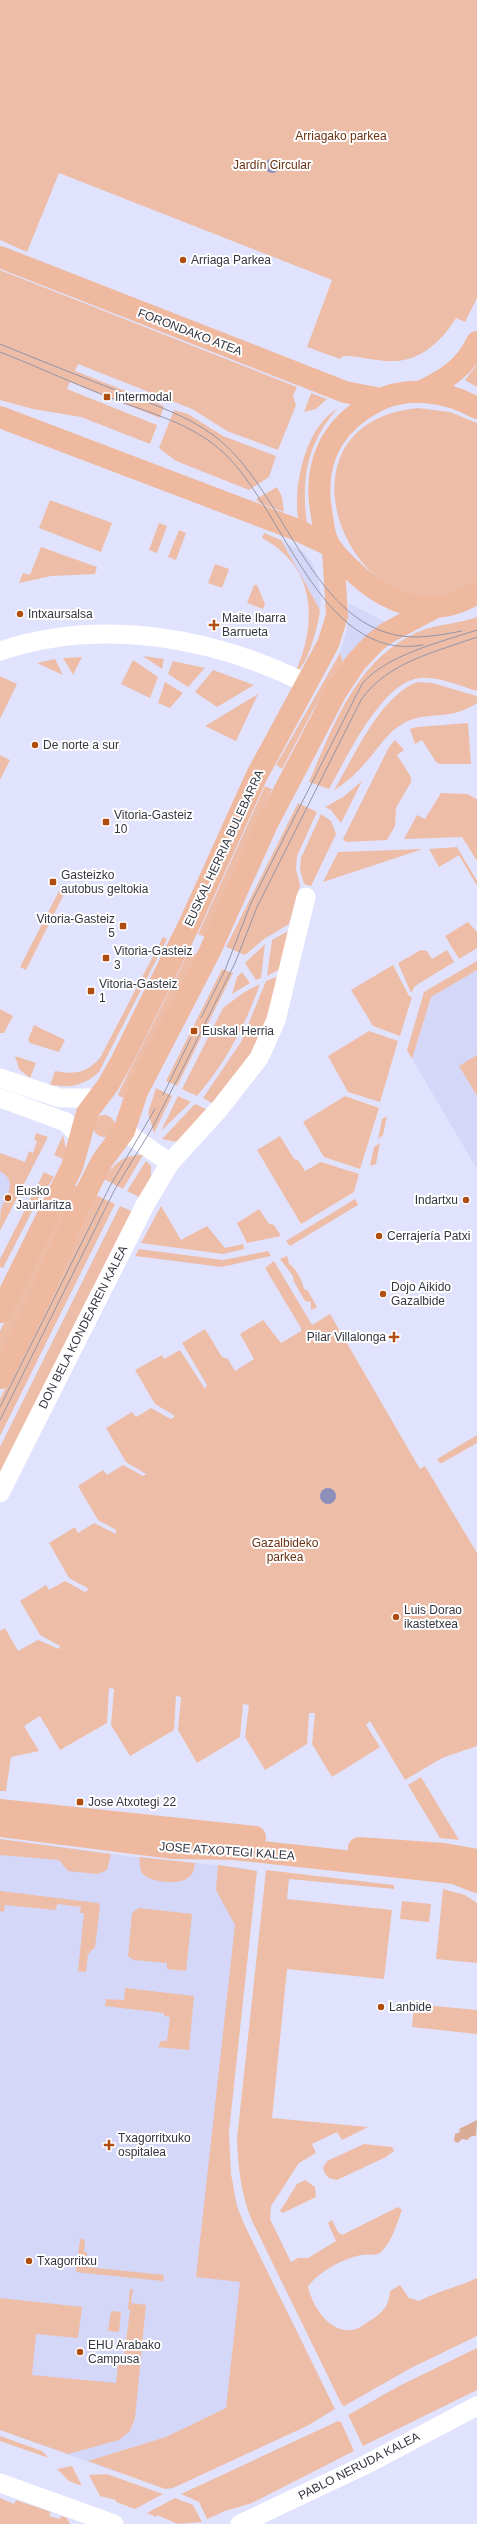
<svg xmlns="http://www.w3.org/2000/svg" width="477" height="2524" viewBox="0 0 477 2524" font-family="Arial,sans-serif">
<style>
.built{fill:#d5d7f8}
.green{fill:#eebda7}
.forest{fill:#dbac95}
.water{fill:#8d8fba}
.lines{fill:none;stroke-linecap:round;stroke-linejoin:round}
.minor{stroke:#fff;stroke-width:19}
.major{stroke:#eeb99e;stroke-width:22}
.tram{stroke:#9395a8;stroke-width:1}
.poi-dot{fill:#b04e11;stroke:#fff;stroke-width:1.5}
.labels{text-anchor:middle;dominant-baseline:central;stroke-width:4;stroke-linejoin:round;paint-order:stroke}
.park-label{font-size:12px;fill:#6b3111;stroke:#fff}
.poi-label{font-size:12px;fill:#353641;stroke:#fff;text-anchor:start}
.street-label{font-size:12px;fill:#353641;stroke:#fff}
</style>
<rect width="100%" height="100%" fill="#e1e3fe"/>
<g class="built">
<polygon points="281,540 304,552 313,564 319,582 321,596 320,615 320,610"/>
<polygon points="349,603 385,622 343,662 340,653 347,630"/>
<polygon points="477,970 477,1169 412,1059 431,997"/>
<polygon points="0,1153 33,1165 0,1231"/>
<polygon points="0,1839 126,1856 246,1868 220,2179 307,2376 116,2472 0,2430"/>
</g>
<g class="green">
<path d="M0,0H477V298L465,322L456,318C446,335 428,354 408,359C387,365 368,357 347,356C344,356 342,356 340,359L307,347L332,280L59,173L27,252L0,240Z"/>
<polygon points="0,270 297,387 293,396 296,405 278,450 227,431 192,409 78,364 75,371 164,406 160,418 70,382 67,389 157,425 150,444 81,417 33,409 0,400"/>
<polygon points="477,364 477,387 465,380"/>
<polygon points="311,393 327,399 316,409 304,412"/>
<path d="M418,408L450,412L477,423V582C359,657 256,424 418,408Z"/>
<path d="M337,409C307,443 301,480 307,523L298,519C293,486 305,428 337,409Z"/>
<polygon points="174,410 188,414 223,436 276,456 269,477 249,490 176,461 159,448"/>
<polygon points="277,487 282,497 284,512 259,503 256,499"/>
<polygon points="50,500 112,523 101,552 39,528"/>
<polygon points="159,523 167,526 157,553 149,550"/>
<polygon points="179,530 186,533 176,560 168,557"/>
<path d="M264,533L281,540L320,610C319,622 308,667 296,671C318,621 315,566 262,538Z"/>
<polygon points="41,547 97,567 95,574 51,576 19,583 23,573 30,575"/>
<polygon points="215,564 229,569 222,588 208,583"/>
<polygon points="254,585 257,585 265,604 263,609 247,603"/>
<path d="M477,617V691C460,686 438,676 420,678C382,681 346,759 329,789L309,782C333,726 357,658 418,632C436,624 458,624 477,617Z"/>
<polygon points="340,653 343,662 312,712 282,769 276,765"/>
<polygon points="143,656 164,659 162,669"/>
<polygon points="82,657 73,675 63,658"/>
<polygon points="55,659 63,675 37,663"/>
<polygon points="133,660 158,677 150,698 121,684"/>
<polygon points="173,661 205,668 188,687 168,674"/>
<polygon points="213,670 254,685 217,707 195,692"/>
<polygon points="0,676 17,684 0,719"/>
<polygon points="165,682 183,693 170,708 158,703"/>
<path d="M417,682L432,683L477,696V703C449,722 428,710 404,723C387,732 379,748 366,762C357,773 346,783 334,790C354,757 379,697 417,682Z"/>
<polygon points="258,694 236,741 205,726"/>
<polygon points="468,723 471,764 440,764 436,762 422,740 415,744 410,729 417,727"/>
<polygon points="395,740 404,750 397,755 411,777 411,782 396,808 395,826 387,840 346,842 343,839 389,747"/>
<polygon points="0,755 10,760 0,780"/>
<polygon points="362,781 341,823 331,810 325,807 343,797"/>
<polygon points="265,786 272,789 205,937 198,934"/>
<polygon points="441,793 467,794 477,799 477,861 462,837 404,839 417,815 425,819"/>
<polygon points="298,803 317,812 297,856 296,869 300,885 289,924 264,939 245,955 226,947"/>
<polygon points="321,814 331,821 336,834 311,886 304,884 300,870 301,858"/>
<polygon points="457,847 477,881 477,886 459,855 439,867 429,849"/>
<polygon points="423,849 323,882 338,852"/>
<polygon points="60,889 65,892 26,970 20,967"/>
<polygon points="468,922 477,932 477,948 459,959 445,936"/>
<polygon points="288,931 282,968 267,976 272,940"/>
<path d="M163,937L167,939L99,1072C84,1086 70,1088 50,1085L55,1071C73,1075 87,1073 100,1058Z"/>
<polygon points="265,944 261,978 256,980 245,963"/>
<polygon points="421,950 427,951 432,959 447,950 454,962 415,986 411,993 398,963"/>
<polygon points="189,951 196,954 123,1098 119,1096 118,1094"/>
<polygon points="477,961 477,970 431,997 412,1059 407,1050 424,992"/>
<polygon points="393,965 409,996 412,997 400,1036 373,1026 351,990"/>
<polygon points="222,969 233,973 177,1086 166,1081"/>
<polygon points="242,972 250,983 232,994 237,977"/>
<polygon points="281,975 271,1011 249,1057 214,1104 203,1098 241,1042 266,981"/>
<path d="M260,984C245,1026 226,1062 197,1096L182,1089L223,1008L243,993Z"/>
<polygon points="0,1009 13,1016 4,1033 0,1033"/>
<polygon points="34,1025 65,1040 59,1052 30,1043 28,1040"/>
<polygon points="369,1031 398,1041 380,1102 348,1092 328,1056"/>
<polygon points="477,1055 477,1096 459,1066"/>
<polygon points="15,1056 36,1063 30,1078 19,1069"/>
<polygon points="156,1088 172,1096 154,1133 148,1113"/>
<polygon points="178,1096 191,1102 161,1131"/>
<polygon points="345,1096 379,1108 360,1169 324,1157 303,1122"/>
<polygon points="195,1104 208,1110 177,1142 162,1139"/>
<circle cx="104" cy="1126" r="11"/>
<polygon points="387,1116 383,1135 378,1139 382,1119"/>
<path d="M36,1133L48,1137L0,1231C0,1225 0,1215 1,1209C7,1195 18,1181 0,1171V1153L25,1162L29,1151L33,1153L37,1141L34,1140Z"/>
<polygon points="63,1135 66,1149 63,1159 54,1155"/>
<polygon points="280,1136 294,1159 298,1160 305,1171 321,1162 359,1174 354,1192 301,1224 257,1150"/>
<polygon points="380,1143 376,1164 370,1166 374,1147"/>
<path d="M143,1155L123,1189L104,1179C113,1164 124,1154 143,1155Z"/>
<polygon points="146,1161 151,1166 151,1177 141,1198 127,1191"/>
<polygon points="44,1172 54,1177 49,1185 44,1188 3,1268 0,1267 0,1259"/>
<polygon points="73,1185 79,1187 0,1358 0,1331"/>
<polygon points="96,1195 115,1204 0,1436 0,1399 56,1285"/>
<polygon points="355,1199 358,1205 290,1246 286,1241"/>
<polygon points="120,1206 134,1212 0,1480 0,1447"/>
<polygon points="161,1206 181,1240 207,1226 225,1248 243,1244 244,1249 223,1254 141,1243"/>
<polygon points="259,1209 269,1224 274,1225 281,1236 247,1243 237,1223"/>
<polygon points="139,1249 223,1260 268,1251 271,1256 222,1267 135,1256"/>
<path d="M287,1256L289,1264C297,1269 302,1280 304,1289L308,1291L317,1307L311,1310V1302L305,1301L294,1282L293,1276L280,1259Z"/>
<polygon points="274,1261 312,1325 330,1314 420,1469 425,1466 477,1553 477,1746 442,1758 405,1780 370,1721 366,1725 380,1747 332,1777 312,1744 315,1713 309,1713 307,1744 265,1770 245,1737 249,1705 243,1704 240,1737 197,1763 178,1730 181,1697 176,1696 174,1730 130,1756 111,1725 114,1689 109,1688 107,1723 60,1750 40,1716 24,1726 39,1751 11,1757 6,1791 0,1791 0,1631 5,1628 18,1651 38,1640 59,1649 60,1646 40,1635 20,1601 46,1585 49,1590 65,1581 85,1592 89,1589 69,1578 49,1543 75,1527 78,1533 94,1523 116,1534 116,1530 98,1520 78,1486 103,1470 107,1475 123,1465 143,1476 146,1474 126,1462 106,1428 132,1412 136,1417 151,1408 171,1419 175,1416 155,1404 135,1370 162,1355 164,1359 180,1350 205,1389 207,1385 182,1343 205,1329 222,1357 228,1359 235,1371 254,1359 240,1334 263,1320 281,1343 301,1331 301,1328 265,1268"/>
<polygon points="477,1435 477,1443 442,1463 440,1463 437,1459"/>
<polygon points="421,1777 459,1840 440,1838 408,1785"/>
<polygon points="0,1839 111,1854 107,1870 97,1874 68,1871 59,1860 0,1855"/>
<path d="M139,1857L195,1863C194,1870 193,1875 186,1879C177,1885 147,1882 141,1872Z"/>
<polygon points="218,1865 257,1871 229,2132 231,2174 237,2206 245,2226 335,2409 307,2426 173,2488 165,2489 88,2461 166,2437 226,2408 240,2282 196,2277 235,1925 216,1890"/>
<path d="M266,1870L394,1885V1889L289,1879L287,1899L392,1910L384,1979L287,1969L272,2118L368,2127L342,2140L337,2132L312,2144L316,2153L299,2163L271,2206L270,2219L291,2262L298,2258H308L336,2241L328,2223L332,2220L338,2232L342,2235L398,2207L402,2210C397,2223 392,2242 381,2252C376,2257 367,2253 361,2255C340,2260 322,2270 308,2286C312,2306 329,2333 352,2330C358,2330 365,2323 371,2320C383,2312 389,2306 390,2291L400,2285L409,2298L419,2301C438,2291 458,2287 477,2278V2336L411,2368L344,2406L342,2405L252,2221C241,2194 238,2168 237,2139Z"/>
<polygon points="443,1889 465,1895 477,1903 477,1963 436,1959"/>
<polygon points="0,1891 98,1903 100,1906 95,1947 88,1954 86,1972 78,1971 84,1913 80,1913 81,1907 57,1904 56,1910 5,1905 4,1912 0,1911"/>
<polygon points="402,1901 431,1904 429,1922 400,1919"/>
<polygon points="139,1908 192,1914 186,1971 167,1969 167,1963 134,1960 128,1956 132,1913"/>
<polygon points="125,1988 194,1996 189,2050 158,2047 161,2041 167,2041 170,2017 164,2016 164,2013 105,2006 106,1999 124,2000"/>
<polygon points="414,2004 477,2010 477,2034 412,2027"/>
<path d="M364,2144L392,2147L394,2151L386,2157L337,2180C328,2179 325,2176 323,2168L327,2161Z"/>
<polygon points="305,2180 315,2187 316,2197 283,2213 280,2211 297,2184"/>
<polygon points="80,2239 85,2240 84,2252 87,2252 86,2267 164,2275 163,2281 76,2272"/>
<polygon points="130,2289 133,2289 131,2303 146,2305 135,2418 130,2431 119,2440 68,2454 0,2430 0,2298 82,2307 78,2338 36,2334 32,2375 116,2383 118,2365 123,2365 130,2310 128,2309"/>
<polygon points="111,2311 121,2312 119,2332 108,2331"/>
<polygon points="477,2348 477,2390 363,2446 348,2415 399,2386"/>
<polygon points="338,2421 341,2422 354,2451 252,2503 225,2511 207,2519 199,2502 181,2494"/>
<polygon points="0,2436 42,2451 49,2458 0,2441"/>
<polygon points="72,2466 82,2486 69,2481 57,2469"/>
<polygon points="107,2474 163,2494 135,2509 116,2502 116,2500 100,2496 89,2475"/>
<polygon points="0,2498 14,2504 16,2500 51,2512 49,2516 60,2519 61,2516 67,2518 70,2524 0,2524"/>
<polygon points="175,2498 193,2505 202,2522 178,2524 157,2515 156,2517 147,2513"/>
</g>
<polygon class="forest" points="477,2120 476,2136 472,2136 467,2140 462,2139 458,2143 454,2141 455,2134 460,2132 459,2129"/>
<g class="water">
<circle cx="272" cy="166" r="7"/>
<circle cx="328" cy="1496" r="8"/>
</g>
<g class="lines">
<g class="minor">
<path d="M0,651C101,617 214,637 307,684"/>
<polyline points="0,1078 60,1098 98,1098"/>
<polyline points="0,1098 66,1122 80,1137"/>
<polyline points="124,1131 170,1163"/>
<polyline points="0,1493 145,1205 170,1163 220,1108 259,1058 276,1020 306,897"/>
<polyline points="0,2483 114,2524"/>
<polyline points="240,2524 367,2464 477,2406"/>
</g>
<g class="major">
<polyline points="0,257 345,392 381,399"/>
<path d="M420,392C446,379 464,369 477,342"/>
<path d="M477,408C447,391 407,385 375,402C330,426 312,465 322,516C323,525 325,537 329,545C336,556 347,566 356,574C391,606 435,620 477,593"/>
<polyline points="0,417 295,529 329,545"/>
<polyline points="0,1312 72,1167 87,1113 108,1085 121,1062 189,925 257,775 328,644 337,616 333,550"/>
<polyline points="0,1378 39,1299 79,1206 102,1161 124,1131 137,1092 210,951 267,824 336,692 356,662 375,642 387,633 432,609"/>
<polyline points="0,1810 255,1837"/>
<polyline points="0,1826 173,1848 234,1849 454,1873 477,1882"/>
<polyline points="359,1848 444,1854 477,1860"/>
</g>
<g class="tram">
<path d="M0,344C41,361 82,377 123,393C154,405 186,415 213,435C286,487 311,635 414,637C430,637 446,634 462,631"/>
<path d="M0,352C36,366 70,382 106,396C144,412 184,420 217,447C283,500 318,664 423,645"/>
<path d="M201,1018L225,970L251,903L362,684C386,655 441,642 477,630"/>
<polyline points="163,1095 191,1038"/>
<polyline points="0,1407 110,1186 155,1109"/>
<path d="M0,1420L115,1189L151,1130L182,1070L235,963L257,907L361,700C387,662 436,652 477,637"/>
</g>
</g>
<g class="poi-dot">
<circle cx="183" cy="260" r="4"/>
<rect x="103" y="393" width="8" height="8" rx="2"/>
<circle cx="20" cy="614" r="4"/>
<path d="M212 619h4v4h4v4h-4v4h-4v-4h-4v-4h4z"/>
<circle cx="35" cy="745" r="4"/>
<rect x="102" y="818" width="8" height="8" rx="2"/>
<rect x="49" y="878" width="8" height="8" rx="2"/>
<rect x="119" y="922" width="8" height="8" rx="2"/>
<rect x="102" y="954" width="8" height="8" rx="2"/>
<rect x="87" y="987" width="8" height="8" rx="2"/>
<rect x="190" y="1027" width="8" height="8" rx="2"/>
<circle cx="8" cy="1198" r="4"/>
<circle cx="466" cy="1200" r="4"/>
<circle cx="379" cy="1236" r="4"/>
<circle cx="383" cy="1294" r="4"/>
<path d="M392 1331h4v4h4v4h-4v4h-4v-4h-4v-4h4z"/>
<circle cx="396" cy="1617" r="4"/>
<rect x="76" y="1798" width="8" height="8" rx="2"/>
<circle cx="381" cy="2007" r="4"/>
<path d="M107 2139h4v4h4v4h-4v4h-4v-4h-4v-4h4z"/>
<circle cx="29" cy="2261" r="4"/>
<circle cx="80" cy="2352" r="4"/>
</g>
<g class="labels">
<g class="park-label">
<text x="341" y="136">Arriagako parkea</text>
<text x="272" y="165">Jardín Circular</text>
<text x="285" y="1543">Gazalbideko<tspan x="285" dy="14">parkea</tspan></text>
</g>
<g class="poi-label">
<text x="191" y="260">Arriaga Parkea</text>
<text x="115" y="397">Intermodal</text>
<text x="28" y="614">Intxaursalsa</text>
<text x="222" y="618">Maite Ibarra<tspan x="222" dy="14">Barrueta</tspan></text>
<text x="43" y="745">De norte a sur</text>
<text x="114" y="815">Vitoria-Gasteiz<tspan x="114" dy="14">10</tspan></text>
<text x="61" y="875">Gasteizko<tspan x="61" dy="14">autobus geltokia</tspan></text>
<text x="115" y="919" text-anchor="end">Vitoria-Gasteiz<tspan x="115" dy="14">5</tspan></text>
<text x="114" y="951">Vitoria-Gasteiz<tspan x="114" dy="14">3</tspan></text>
<text x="99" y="984">Vitoria-Gasteiz<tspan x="99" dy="14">1</tspan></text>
<text x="202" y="1031">Euskal Herria</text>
<text x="16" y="1191">Eusko<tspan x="16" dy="14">Jaurlaritza</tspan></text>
<text x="458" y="1200" text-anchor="end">Indartxu</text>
<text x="387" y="1236">Cerrajería Patxi</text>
<text x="391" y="1287">Dojo Aikido<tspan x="391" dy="14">Gazalbide</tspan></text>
<text x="386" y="1337" text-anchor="end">Pilar Villalonga</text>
<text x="404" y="1610">Luis Dorao<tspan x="404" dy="14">ikastetxea</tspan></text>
<text x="88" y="1802">Jose Atxotegi 22</text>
<text x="389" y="2007">Lanbide</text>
<text x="118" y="2138">Txagorritxuko<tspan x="118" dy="14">ospitalea</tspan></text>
<text x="37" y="2261">Txagorritxu</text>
<text x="88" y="2345">EHU Arabako<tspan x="88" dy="14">Campusa</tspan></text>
</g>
<g class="street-label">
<text transform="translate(190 332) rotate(21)">FORONDAKO ATEA</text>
<text transform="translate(224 848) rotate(-65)">EUSKAL HERRIA BULEBARRA</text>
<text transform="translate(83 1327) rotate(-63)">DON BELA KONDEAREN KALEA</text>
<text transform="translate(227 1851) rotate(4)">JOSE ATXOTEGI KALEA</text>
<text transform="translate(359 2466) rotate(-27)">PABLO NERUDA KALEA</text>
</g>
</g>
</svg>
